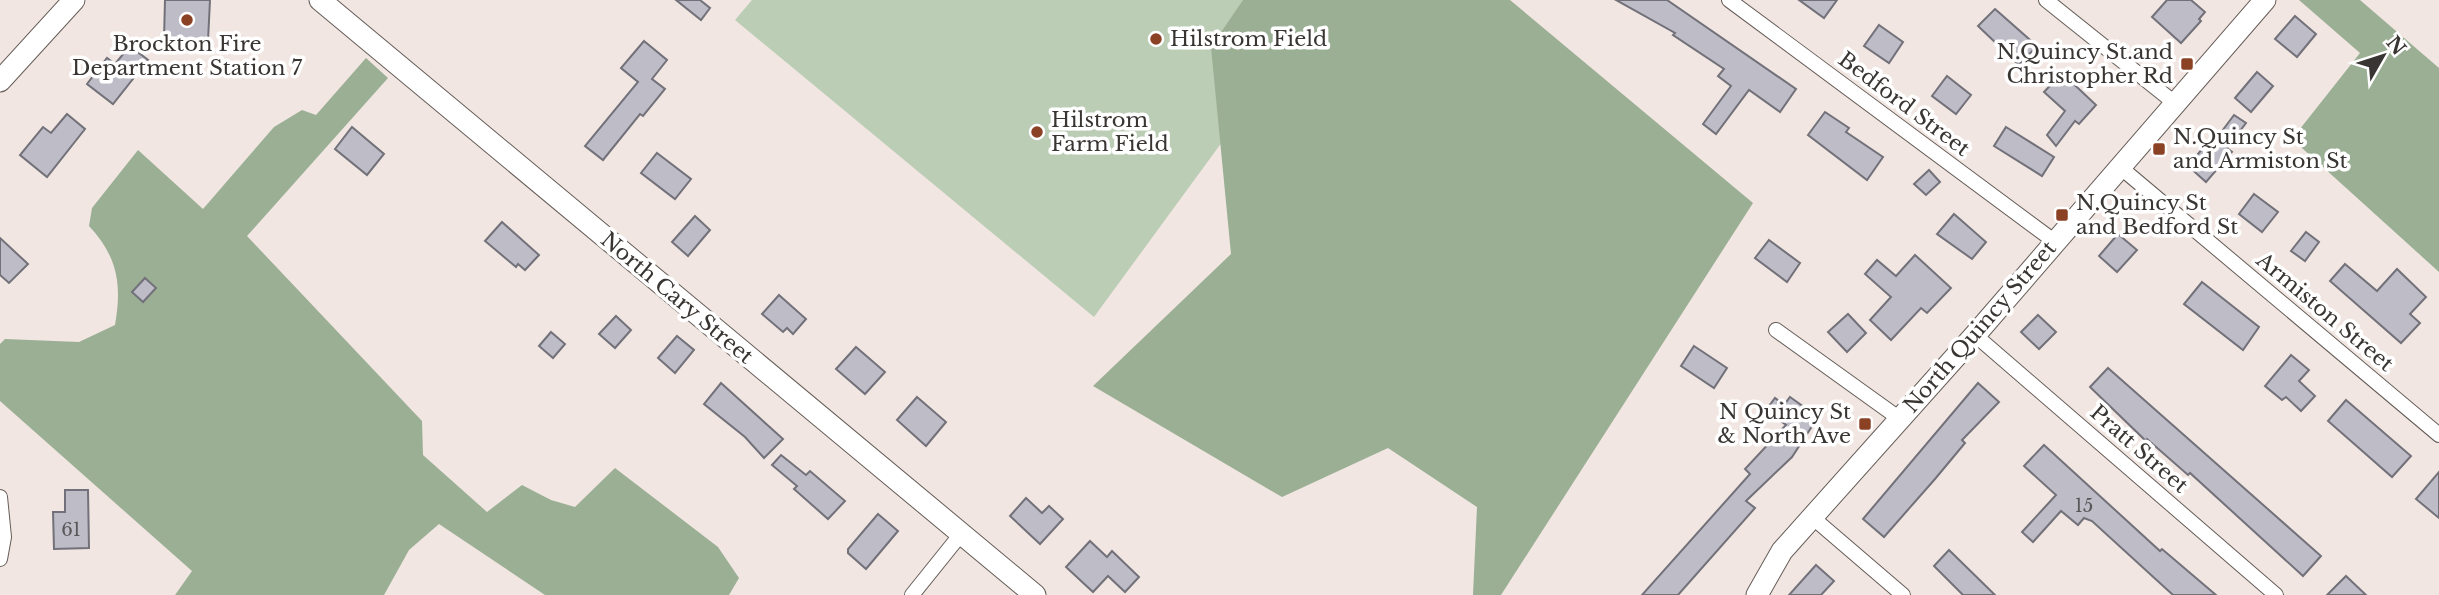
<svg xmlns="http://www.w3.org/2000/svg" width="2439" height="595" viewBox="0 0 2439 595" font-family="'Libre Baskerville',serif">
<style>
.green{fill:#bccdb6}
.forest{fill:#9baf95}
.building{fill:#bebdc7;stroke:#72717a;stroke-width:2}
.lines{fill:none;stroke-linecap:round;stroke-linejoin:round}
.street-casing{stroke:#665d58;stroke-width:16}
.secondary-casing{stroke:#665d58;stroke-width:23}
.street{stroke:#fff;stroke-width:14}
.secondary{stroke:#fff;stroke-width:21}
.poi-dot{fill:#8a4124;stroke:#fff;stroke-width:2.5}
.labels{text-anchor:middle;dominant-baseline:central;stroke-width:7;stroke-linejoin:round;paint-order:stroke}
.number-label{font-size:18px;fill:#5a5758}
.poi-label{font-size:21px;fill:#393533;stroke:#fff;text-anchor:start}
.street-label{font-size:21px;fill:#393533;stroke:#fff}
</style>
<rect width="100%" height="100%" fill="#f1e6e1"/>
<polygon class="green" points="752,0 1326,0 1094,317 735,20"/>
<g class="forest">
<polygon points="1243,0 1510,0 1753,203 1501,595 1473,595 1477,507 1388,448 1282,497 1093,386 1231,254 1211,47"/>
<polygon points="2299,0 2360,0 2439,68 2439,272 2292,139 2360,53"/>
<path d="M366,58L388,78L247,236L422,421L423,455L487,512L522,485L551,500L575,507L615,468L718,547L739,578L729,595H545L439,524L409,550L384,595H175L192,571L0,401V344L5,339L79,342L115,325C122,285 118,257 89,226L92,208L138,150L203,209L274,127L302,110L316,115Z"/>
</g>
<g class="building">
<polygon points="165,0 210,0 208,41 164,39"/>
<polygon points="676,0 700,0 710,8 701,20"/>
<polygon points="1616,0 1667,0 1796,89 1780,112 1749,90 1716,134 1703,124 1731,86 1718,76 1724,69 1673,35 1675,33"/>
<polygon points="1799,0 1837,0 1824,18"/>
<polygon points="2167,0 2191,0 2205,12 2199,19 2201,21 2181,43 2152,17"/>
<polygon points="1995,9 2037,46 2019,65 1978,26"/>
<polygon points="2295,16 2316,34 2297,57 2275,39"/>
<polygon points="1879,25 1903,42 1889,63 1864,46"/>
<polygon points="644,41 667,60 652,79 665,89 643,116 640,114 603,160 585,146 638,82 621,68"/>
<polygon points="130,46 148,60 113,104 87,84 107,58 115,64"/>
<polygon points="2257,72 2273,86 2251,112 2235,98"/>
<polygon points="2062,73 2096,105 2079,124 2075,121 2056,146 2047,135 2065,111 2044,92"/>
<polygon points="1947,76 1971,95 1956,114 1932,96"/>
<polygon points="1825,112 1849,128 1846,132 1883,157 1867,180 1808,135"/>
<polygon points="67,114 85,129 47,177 20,155 43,127 51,133"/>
<polygon points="2234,115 2246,123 2227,148 2232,152 2206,182 2188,166 2213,136 2216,139"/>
<polygon points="352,127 384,154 367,175 335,149"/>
<polygon points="2006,127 2054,157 2042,176 1994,146"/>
<polygon points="657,153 691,179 675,199 641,173"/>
<polygon points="1929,170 1940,182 1926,195 1914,184"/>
<polygon points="2254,194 2278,212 2262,232 2239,214"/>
<polygon points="1954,214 1986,242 1972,259 1937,234"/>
<polygon points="695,216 710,230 688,256 672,242"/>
<polygon points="502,222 539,255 525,270 518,264 516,267 485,241"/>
<polygon points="2306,232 2319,242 2305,261 2291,251"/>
<polygon points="2118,234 2137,250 2117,272 2099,256"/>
<polygon points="0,238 28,264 9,283 0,275"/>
<polygon points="1769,240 1800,263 1787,282 1755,258"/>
<polygon points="1915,255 1951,288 1927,313 1921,308 1891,340 1870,320 1891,297 1865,274 1877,260 1896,276"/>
<polygon points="2345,264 2377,291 2397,269 2426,297 2410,314 2420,323 2401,343 2330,281"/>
<polygon points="145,278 156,288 143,302 132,292"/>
<polygon points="2202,282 2259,327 2243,350 2184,304"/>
<polygon points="779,295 806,319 793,334 787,328 783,332 762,314"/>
<polygon points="1848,314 1866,333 1847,352 1828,332"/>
<polygon points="2038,315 2056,332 2039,349 2021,332"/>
<polygon points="616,316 631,330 615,348 599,334"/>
<polygon points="551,332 565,344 553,358 539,346"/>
<polygon points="677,336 694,350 675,373 658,358"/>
<polygon points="1694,346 1727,368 1714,388 1681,366"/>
<polygon points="856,347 885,372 865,394 836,369"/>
<polygon points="2291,355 2309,370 2299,381 2315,396 2301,411 2286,397 2282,400 2265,386"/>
<polygon points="2108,368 2321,556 2303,576 2190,473 2188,475 2147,439 2146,441 2090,387"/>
<polygon points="721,383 783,439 764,458 745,437 704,404"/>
<polygon points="1978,383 1999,402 1962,440 1965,443 1935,479 1884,537 1863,519"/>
<polygon points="917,397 946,422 926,446 897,420"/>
<polygon points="1790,397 1818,417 1792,457 1746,501 1755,508 1678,595 1642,595 1750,474 1745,469 1786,425 1766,410 1775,398 1784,405"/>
<polygon points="2346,400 2411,456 2392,477 2328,421"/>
<polygon points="2044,445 2160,551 2162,549 2216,595 2173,595 2092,521 2084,518 2078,525 2061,511 2033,542 2022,532 2056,495 2024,466"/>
<polygon points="781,455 806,475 810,471 845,501 828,519 794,489 797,486 772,465"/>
<polygon points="2439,472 2439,518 2416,499"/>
<polygon points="65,490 88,490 89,548 54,549 53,512 65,512"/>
<polygon points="1026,498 1042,513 1049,506 1063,519 1040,544 1010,516"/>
<polygon points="878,514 898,531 866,569 848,553 848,549"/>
<polygon points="1090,541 1107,557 1112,551 1139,577 1125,592 1108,576 1093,592 1066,567"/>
<polygon points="1949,550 1995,595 1963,595 1934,566"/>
<polygon points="1816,565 1834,581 1821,595 1789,595"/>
<polygon points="2346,576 2366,595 2327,595"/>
</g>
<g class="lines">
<defs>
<g id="street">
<polyline points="1729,0 2054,241"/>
<polyline points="2046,0 2176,104"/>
<polyline points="2120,167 2439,435"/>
<polyline points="1776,330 1900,419"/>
<polyline points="1975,335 2276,595"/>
<polyline points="0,497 4,537 0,559"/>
<polyline points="1812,517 1903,595"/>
<polyline points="912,595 961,534"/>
</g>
<g id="secondary">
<polyline points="320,0 1035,595"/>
<polyline points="0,81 74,0"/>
<polyline points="1757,595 1782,551 1975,335 2265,0"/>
</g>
</defs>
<use href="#street" class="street-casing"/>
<use href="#secondary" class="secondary-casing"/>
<use href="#street" class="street"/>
<use href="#secondary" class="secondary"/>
</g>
<g class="poi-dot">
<circle cx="187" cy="20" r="7"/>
<circle cx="1156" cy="39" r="7"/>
<rect x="2180" y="57" width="14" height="14" rx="3.5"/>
<circle cx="1037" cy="132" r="7"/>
<rect x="2152" y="142" width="14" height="14" rx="3.5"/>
<rect x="2055" y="208" width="14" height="14" rx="3.5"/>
<rect x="1858" y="417" width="14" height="14" rx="3.5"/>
</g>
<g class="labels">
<g class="number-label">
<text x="2084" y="506">15</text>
<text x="71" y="530">61</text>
</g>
<g class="poi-label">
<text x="1170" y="39">Hilstrom Field</text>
<text x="187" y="44" text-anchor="middle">Brockton Fire<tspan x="187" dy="24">Department Station 7</tspan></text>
<text x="2173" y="52" text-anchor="end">N.Quincy St.and<tspan x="2173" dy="24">Christopher Rd</tspan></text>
<text x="1051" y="120">Hilstrom<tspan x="1051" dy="24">Farm Field</tspan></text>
<text x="2173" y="137">N.Quincy St<tspan x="2173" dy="24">and Armiston St</tspan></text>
<text x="2076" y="203">N.Quincy St<tspan x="2076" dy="24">and Bedford St</tspan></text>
<text x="1851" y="412" text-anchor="end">N Quincy St<tspan x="1851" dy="24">&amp; North Ave</tspan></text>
</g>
<g class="street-label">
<text transform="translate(1904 104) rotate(37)">Bedford Street</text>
<text transform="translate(677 298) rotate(40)">North Cary Street</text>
<text transform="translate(2325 312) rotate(40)">Armiston Street</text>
<text transform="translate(1980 327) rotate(-49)">North Quincy Street</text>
<text transform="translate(2139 449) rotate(41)">Pratt Street</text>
</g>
</g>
<g transform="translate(2383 56) rotate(51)" stroke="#ffffff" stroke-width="5" paint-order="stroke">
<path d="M0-5L12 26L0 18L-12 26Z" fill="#393533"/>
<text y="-10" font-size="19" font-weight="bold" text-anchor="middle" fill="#393533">N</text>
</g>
</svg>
